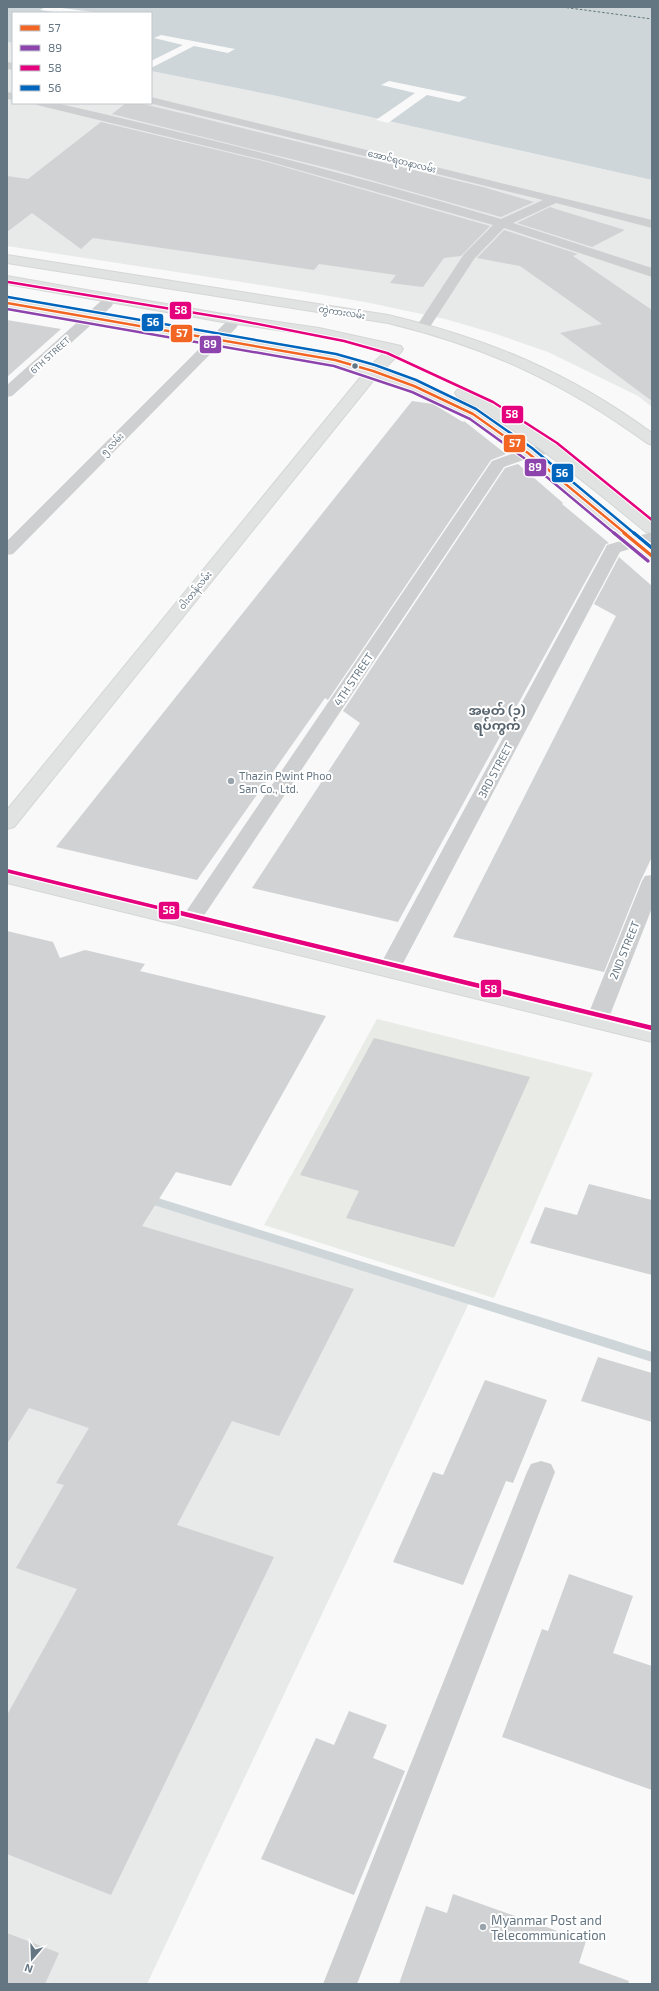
<svg xmlns="http://www.w3.org/2000/svg" width="659" height="1991" viewBox="0 0 659 1991" font-family="'Exo 2','Noto Sans Myanmar',sans-serif">
<style>
.built{fill:#e8e9e9}
.green{fill:#e8ebe6}
.water{fill:#ced6d9}
.pier{fill:#f9f9f9}
.lines{fill:none;stroke-linecap:round;stroke-linejoin:round}
.stream{fill:#ced6d9;fill-rule:evenodd}
.ferry{stroke:#60757c;stroke-width:1;stroke-dasharray:2.5 2;stroke-linecap:butt}
.building{fill:#d0d2d3}
.major-casing{stroke:#d5d6d7;stroke-width:2}
.minor{fill:#cecfd0;fill-rule:evenodd}
.major{fill:#e1e2e2;fill-rule:evenodd}
.bus-1-far1-casing{stroke:#fff;stroke-width:4.5}
.bus-1-casing{stroke:#fff;stroke-width:6}
.bus-2-far1-casing{stroke:#fff;stroke-width:4.5}
.bus-2-casing{stroke:#fff;stroke-width:6}
.bus-3-far2-casing{stroke:#fff;stroke-width:4.5}
.bus-3-far1-casing{stroke:#fff;stroke-width:6}
.bus-3-casing{stroke:#fff;stroke-width:8}
.bus-4-far1-casing{stroke:#fff;stroke-width:4.5}
.bus-4-casing{stroke:#fff;stroke-width:6}
.bus-1-far1{stroke:#f26522;stroke-width:2.5}
.bus-1{stroke:#f26522;stroke-width:3.5}
.bus-2-far1{stroke:#8e44ad;stroke-width:2.5}
.bus-2{stroke:#8e44ad;stroke-width:3.5}
.bus-3-far2{stroke:#e5007d;stroke-width:2.5}
.bus-3-far1{stroke:#e5007d;stroke-width:3.5}
.bus-3{stroke:#e5007d;stroke-width:4.5}
.bus-4-far1{stroke:#0065bd;stroke-width:2.5}
.bus-4{stroke:#0065bd;stroke-width:3.5}
.bus-dot{fill:#657683;stroke:#fff;stroke-width:1.5}
.poi-dot{fill:#99a4ac;stroke:#fff;stroke-width:1.5}
.labels{text-anchor:middle;dominant-baseline:central;stroke-width:4;stroke-linejoin:round;paint-order:stroke}
.far-street-label{font-size:9px;fill:#657683;stroke:#fff}
.street-label{font-size:11px;fill:#657683;stroke:#fff}
.poi-label{font-size:11px;fill:#657683;stroke:#fff;text-anchor:start}
.quarter-label{font-size:13px;font-weight:bold;fill:#57646e;stroke:#fff}
.near-poi-label{font-size:13px;fill:#657683;stroke:#fff;text-anchor:start}
.line-badge{stroke:#fff;stroke-width:1.5}
.badge-label{font-size:11px;text-anchor:middle;font-weight:bold;fill:#fff}
</style>
<rect width="100%" height="100%" fill="#f9f9f9"/>
<g class="built">
<polygon points="7,42 13,43 13,103 151,103 151,71 277,96 652,180 652,407 638,396 548,352 493,333 445,319 365,302 299,291 7,246"/>
<polygon points="7,1159 469,1303 147,1984 7,1984"/>
</g>
<polygon class="green" points="377,1019 593,1073 494,1298 264,1225"/>
<polygon class="water" points="7,7 652,7 652,180 277,96 151,71 151,13 13,13 13,43 7,42"/>
<g class="pier">
<polygon points="45,7 54,7 101,13 62,13 40,10"/>
<polygon points="161,35 235,49 228,53 194,46 151,68 151,61 183,45 154,38"/>
<polygon points="389,81 467,97 459,102 427,95 388,123 376,120 415,93 381,85"/>
</g>
<g class="lines">
<polygon class="stream" points="145,1194 652,1352 652,1362 141,1201 139,1198 141,1195"/>
<polyline class="ferry" points="562,7 652,19"/>
</g>
<g class="building">
<polygon points="126,103 139,103 189,115 483,187 534,202 501,217 335,170 112,114"/>
<polygon points="101,122 267,162 490,226 461,256 444,258 423,287 390,283 396,275 319,264 314,270 93,238 81,249 32,213 7,232 7,176 28,179"/>
<polygon points="550,207 559,210 625,230 592,247 517,223"/>
<polygon points="504,230 578,254 573,256 652,310 652,401 560,333 602,324 520,266 477,258"/>
<polygon points="7,320 61,329 7,377"/>
<polygon points="412,401 433,404 463,422 464,421 506,454 491,460 328,700 325,698 197,880 56,847"/>
<polygon points="518,464 563,503 562,504 609,543 606,544 398,922 252,888 360,723 343,711 505,468"/>
<polygon points="619,557 652,586 652,857 641,880 604,972 453,937 616,616 594,604"/>
<polygon points="7,931 53,942 60,958 85,950 145,964 140,971 326,1016 231,1186 176,1172 142,1226 354,1289 279,1436 232,1421 177,1525 274,1557 111,1895 7,1854 7,1715 77,1589 16,1568 64,1485 56,1483 89,1428 29,1408 7,1444"/>
<polygon points="374,1038 530,1077 454,1247 346,1218 359,1191 300,1175"/>
<polygon points="589,1184 652,1200 652,1275 530,1243 545,1207 577,1215"/>
<polygon points="598,1357 652,1373 652,1422 581,1401"/>
<polygon points="485,1380 547,1400 513,1483 506,1481 463,1585 393,1562 433,1472 443,1475"/>
<polygon points="569,1574 633,1596 613,1653 652,1666 652,1790 502,1737 542,1629 548,1631"/>
<polygon points="349,1711 387,1725 373,1758 405,1771 354,1895 261,1859 316,1738 334,1745"/>
<polygon points="453,1894 586,1941 579,1963 629,1981 628,1984 399,1984 426,1906 447,1913"/>
<polygon points="7,1933 59,1953 45,1984 7,1984"/>
</g>
<g class="lines">
<defs>
<g id="major">
<path d="M7,255L388,315C488,339 569,372 652,433V445L647,443C565,383 487,347 388,323L7,263Z"/>
<polygon points="7,276 223,314 319,328 401,346 403,349 401,352 383,370 419,383 478,411 534,450 652,547 652,561 646,560 522,456 468,417 409,389 376,377 14,827 7,829 7,810 364,373 333,364 7,307 7,299 335,356 370,366 386,351 319,336 223,322 7,284"/>
<path d="M462,389C477,392 492,403 505,411C557,443 604,482 652,520V533L646,532C585,482 526,434 457,396L455,393L457,390Z"/>
<polygon points="7,871 652,1026 652,1042 7,883"/>
</g>
</defs>
<use href="#major" class="major-casing"/>
<g class="minor">
<polygon points="7,62 13,63 13,70 7,69"/>
<polygon points="7,92 13,93 13,100 7,99"/>
<path d="M151,97L652,220V228L556,203L513,223L652,268V277L504,228L474,259L428,330H418L416,327L464,254L493,225L267,161L37,105L35,103H56C205,137 354,175 501,219L543,200L149,103H151Z"/>
<polygon points="106,300 111,301 113,304 111,307 12,396 7,397 7,385 101,301"/>
<polygon points="231,321 236,322 238,325 236,328 13,554 7,555 7,541 226,322"/>
<polygon points="553,443 559,445 561,448 559,451 532,457 504,467 197,926 190,928 183,926 179,921 183,916 492,461 522,450"/>
<polygon points="652,532 652,542 620,552 400,969 397,974 389,976 381,974 378,969 605,549 607,545"/>
<polygon points="652,875 652,908 608,1020 605,1025 597,1027 589,1025 586,1020 642,881 645,876"/>
<polygon points="541,1461 551,1464 555,1472 357,1984 323,1984 527,1472 531,1464"/>
</g>
<use href="#major" class="major"/>
<defs>
<polyline id="bus-1-far1" points="7,303 335,360 373,371 414,386 473,414 528,453 626,534"/>
<polyline id="bus-1" points="624,533 652,556"/>
<polyline id="bus-2-far1" points="7,309 334,366 412,392 470,419 524,458 615,534"/>
<polyline id="bus-2" points="614,533 648,561"/>
<polyline id="bus-3-far2" points="8,282 232,319 344,341 387,353 493,402 557,443 652,520"/>
<polyline id="bus-3-far1" points="8,871 172,911"/>
<polyline id="bus-3" points="168,910 652,1028"/>
<polyline id="bus-4-far1" points="8,297 336,354 375,365 416,380 476,409 532,448 635,534"/>
<polyline id="bus-4" points="634,533 652,548"/>
</defs>
<use href="#bus-1-far1" class="bus-1-far1-casing"/>
<use href="#bus-1" class="bus-1-casing"/>
<use href="#bus-2-far1" class="bus-2-far1-casing"/>
<use href="#bus-2" class="bus-2-casing"/>
<use href="#bus-3-far2" class="bus-3-far2-casing"/>
<use href="#bus-3-far1" class="bus-3-far1-casing"/>
<use href="#bus-3" class="bus-3-casing"/>
<use href="#bus-4-far1" class="bus-4-far1-casing"/>
<use href="#bus-4" class="bus-4-casing"/>
<use href="#bus-1-far1" class="bus-1-far1"/>
<use href="#bus-1" class="bus-1"/>
<use href="#bus-2-far1" class="bus-2-far1"/>
<use href="#bus-2" class="bus-2"/>
<use href="#bus-3-far2" class="bus-3-far2"/>
<use href="#bus-3-far1" class="bus-3-far1"/>
<use href="#bus-3" class="bus-3"/>
<use href="#bus-4-far1" class="bus-4-far1"/>
<use href="#bus-4" class="bus-4"/>
</g>
<circle class="bus-dot" cx="355" cy="366" r="3.5"/>
<g class="poi-dot">
<circle cx="231" cy="781" r="4"/>
<circle cx="483" cy="1927" r="4"/>
</g>
<g class="labels">
<g class="far-street-label">
<text transform="translate(402 161) rotate(14)">အောင်ရတနာလမ်း</text>
<text transform="translate(342 312) rotate(9)">တွဲကားလမ်း</text>
<text transform="translate(50 355) rotate(-42)">6TH STREET</text>
<text transform="translate(112 444) rotate(-45)">၅ လမ်း</text>
<text transform="translate(195 590) rotate(-51)">ဝါးတန်လမ်း</text>
</g>
<g class="street-label">
<text transform="translate(353 679) rotate(-56)">4TH STREET</text>
<text transform="translate(495 770) rotate(-62)">3RD STREET</text>
<text transform="translate(624 950) rotate(-68)">2ND STREET</text>
</g>
<g class="poi-label">
<text x="239" y="775">Thazin Pwint Phoo<tspan x="239" dy="13">San Co., Ltd.</tspan></text>
</g>
<g class="quarter-label">
<text x="497" y="710">အမှတ် (၁)<tspan x="497" dy="15">ရပ်ကွက်</tspan></text>
</g>
<g class="near-poi-label">
<text x="491" y="1920">Myanmar Post and<tspan x="491" dy="15">Telecommunication</tspan></text>
</g>
</g>
<g class="line-badge">
<rect x="169" y="301" width="23" height="19" rx="4" fill="#e5007d"/>
<rect x="141" y="313" width="23" height="19" rx="4" fill="#0065bd"/>
<rect x="170" y="324" width="23" height="19" rx="4" fill="#f26522"/>
<rect x="199" y="335" width="23" height="19" rx="4" fill="#8e44ad"/>
<rect x="501" y="405" width="23" height="19" rx="4" fill="#e5007d"/>
<rect x="503" y="434" width="23" height="19" rx="4" fill="#f26522"/>
<rect x="524" y="458" width="23" height="19" rx="4" fill="#8e44ad"/>
<rect x="551" y="463" width="23" height="20" rx="4" fill="#0065bd"/>
<rect x="158" y="901" width="22" height="19" rx="4" fill="#e5007d"/>
<rect x="480" y="979" width="22" height="19" rx="4" fill="#e5007d"/>
</g>
<g class="badge-label">
<text x="181" y="314">58</text>
<text x="153" y="326">56</text>
<text x="182" y="337">57</text>
<text x="210" y="348">89</text>
<text x="512" y="418">58</text>
<text x="515" y="447">57</text>
<text x="535" y="471">89</text>
<text x="562" y="477">56</text>
<text x="169" y="914">58</text>
<text x="491" y="993">58</text>
</g>
<rect width="659" height="1991" fill="none" stroke="#657683" stroke-width="16"/>
<rect x="12" y="12" width="140" height="92" fill="#ffffff" stroke="#c1c8cd"/>
<rect x="20" y="25" width="20" height="6" fill="#f26522" stroke="#c1c8cd"/>
<text x="48" y="32" font-size="12" fill="#657683">57</text>
<rect x="20" y="45" width="20" height="6" fill="#8e44ad" stroke="#c1c8cd"/>
<text x="48" y="52" font-size="12" fill="#657683">89</text>
<rect x="20" y="65" width="20" height="6" fill="#e5007d" stroke="#c1c8cd"/>
<text x="48" y="72" font-size="12" fill="#657683">58</text>
<rect x="20" y="85" width="20" height="6" fill="#0065bd" stroke="#c1c8cd"/>
<text x="48" y="92" font-size="12" fill="#657683">56</text>
<g transform="translate(32 1959) rotate(199)" stroke="#ffffff" stroke-width="3" paint-order="stroke">
<path d="M0-3L7 15L0 10L-7 15Z" fill="#657683"/>
<text y="-6" font-size="11" font-weight="bold" text-anchor="middle" fill="#657683">N</text>
</g>
</svg>
